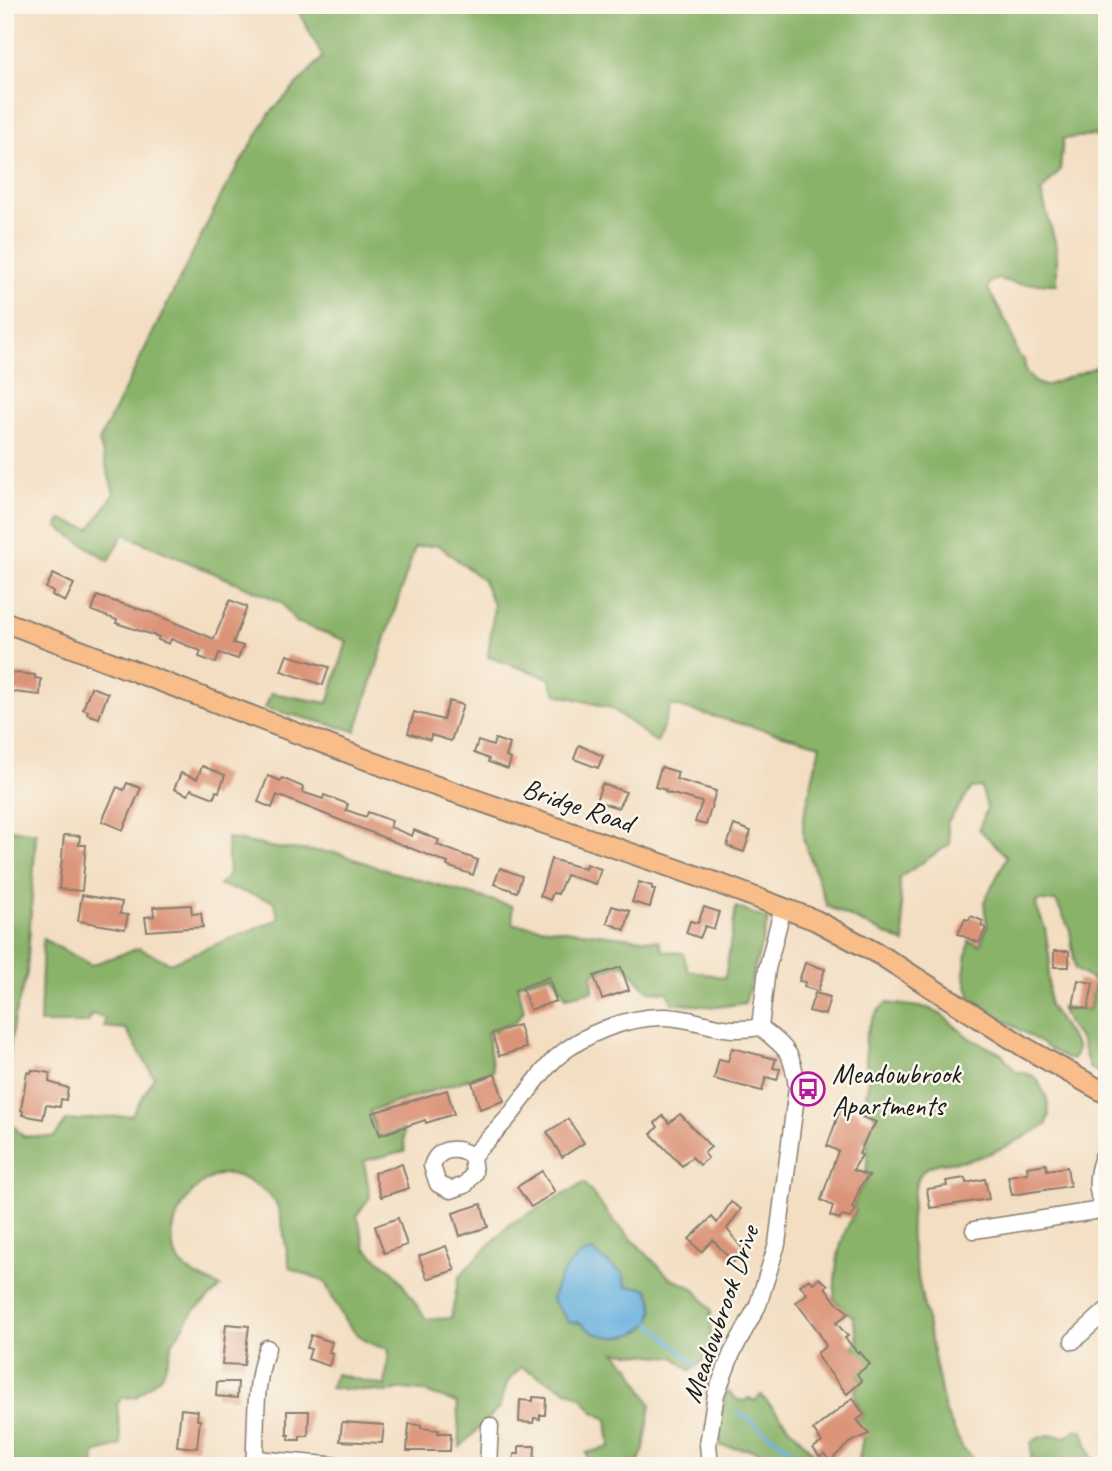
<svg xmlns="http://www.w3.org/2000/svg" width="1112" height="1471" viewBox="0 0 1112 1471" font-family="Caveat,sans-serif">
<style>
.forest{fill:#8ab36a;stroke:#536843;stroke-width:2}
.water{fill:#65afdd;stroke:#40667c;stroke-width:2}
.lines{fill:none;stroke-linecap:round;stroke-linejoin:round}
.stream{stroke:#65afdd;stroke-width:3.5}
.building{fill:#dc9479}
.minor-casing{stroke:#887d6f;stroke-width:19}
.major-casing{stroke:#887d6f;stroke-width:23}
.minor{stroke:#fff;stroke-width:16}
.major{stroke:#f8bd89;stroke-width:19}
.labels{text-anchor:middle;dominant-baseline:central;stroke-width:5;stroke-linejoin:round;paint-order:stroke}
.street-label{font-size:28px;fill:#1c1c1c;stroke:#fbf7ec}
.poi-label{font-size:28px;fill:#1c1c1c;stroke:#fbf7ec;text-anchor:start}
</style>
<rect width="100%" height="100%" fill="#fbf7ec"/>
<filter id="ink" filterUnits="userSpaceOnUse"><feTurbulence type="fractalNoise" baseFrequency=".0143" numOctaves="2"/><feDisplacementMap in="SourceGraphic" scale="14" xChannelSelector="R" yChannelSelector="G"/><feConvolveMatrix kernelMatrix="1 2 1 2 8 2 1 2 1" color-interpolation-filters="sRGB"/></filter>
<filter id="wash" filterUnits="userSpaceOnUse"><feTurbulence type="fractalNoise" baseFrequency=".00686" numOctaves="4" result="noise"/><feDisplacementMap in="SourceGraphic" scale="28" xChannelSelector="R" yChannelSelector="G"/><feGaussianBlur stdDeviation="1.57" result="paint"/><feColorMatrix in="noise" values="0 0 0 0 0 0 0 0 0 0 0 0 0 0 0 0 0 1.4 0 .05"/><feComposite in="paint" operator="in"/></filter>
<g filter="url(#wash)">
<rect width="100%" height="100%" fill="#f3dec2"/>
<g class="forest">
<polygon points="295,5 1107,5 1107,156 1095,135 1063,139 1060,170 1041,192 1057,249 1057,284 1019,284 998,279 990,282 988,289 1010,329 1018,354 1024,360 1026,372 1036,383 1045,386 1107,363 1107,1076 1089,1068 1082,1042 1068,1024 1061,1007 1089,1010 1095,982 1075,969 1070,930 1056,901 1037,901 1036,906 1045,928 1050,962 1048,975 1049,1005 1077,1047 1076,1054 1072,1059 1066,1059 971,999 964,974 969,941 980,945 987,927 984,902 1007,857 979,829 987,808 981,787 972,788 947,823 950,844 899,878 905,943 827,906 803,838 803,821 820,745 671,705 657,743 611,708 556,694 549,678 488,657 494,606 483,580 438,545 415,547 356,731 265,708 271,693 328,703 347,641 296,622 281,602 123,534 109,561 57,527 61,520 90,529 114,494 99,441 223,192 270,113 323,57"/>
<polygon points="5,828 36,833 27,973 14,1018 5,1087"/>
<path d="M227,838L276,848L338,853L385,870L512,906L513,924L659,941L663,951L683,953L688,970L725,978L736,907L768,920L745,1003L717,1007L672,1003L668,992L648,991L624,964L592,974L593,991L566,997L552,974L518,984L524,1011L514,1023L487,1033L493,1071L370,1111L379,1137L403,1130L405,1151L364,1161L370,1197L357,1215L366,1249L395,1273L426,1319L451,1318L459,1276L510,1224L584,1183L615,1222L670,1278L694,1288L711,1310V1341L703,1361L691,1371L674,1357L615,1352L631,1368L651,1405L644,1449L637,1466H591L586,1453L610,1447L607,1419L592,1411L583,1398L521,1367L508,1381L499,1408L460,1447L457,1403L422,1391L404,1389L386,1392L330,1388L336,1374L385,1386L389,1349C352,1344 339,1312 325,1282L290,1268C286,1252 283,1218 277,1205C272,1196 262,1189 253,1184C245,1179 232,1173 223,1174C192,1178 160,1229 177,1258C186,1274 205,1279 221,1287L193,1312L173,1342L163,1374L136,1397L122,1398L117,1404L121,1445L95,1453L94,1466H5V1117L23,1136L54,1137L66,1121L132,1115L154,1077L126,1029L104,1027L105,1018L92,1014L88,1023H40L43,939L91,965L139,948L170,963L279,919L274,901L219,885L229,875Z"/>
<path d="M886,1003L928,1008L942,1015L969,1038L1002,1054L1015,1071L1031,1075L1037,1079L1047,1099L1049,1115L1047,1124C1024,1138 999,1152 973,1159C957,1163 939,1160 925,1169C911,1179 910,1226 911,1242L945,1411L963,1449L983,1466H858L863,1436L857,1420L864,1415C856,1402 848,1394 862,1381L857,1374L858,1353L852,1346L858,1340L853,1317L834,1300C835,1266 838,1240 856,1210L853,1209C855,1196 862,1187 869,1177L866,1175L868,1149L866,1136L877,1117L864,1106C865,1098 869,1087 868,1079C864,1047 860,1026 886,1003Z"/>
<path d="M727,1391L738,1400L744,1401L749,1398L755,1401L761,1395L825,1466H772L754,1450L721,1446C714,1430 723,1408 727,1391Z"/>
<path d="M1077,1429L1083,1431L1094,1466H1031V1443C1041,1434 1052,1434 1066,1437Z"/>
</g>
<path class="water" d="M592,1251L623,1274L626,1286L647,1288C675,1337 603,1350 581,1323L569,1322L552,1300C556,1280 570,1256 592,1251Z"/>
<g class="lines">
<g class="stream">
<polyline points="647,1320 697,1366"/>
<polyline points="738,1412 796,1454 801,1466"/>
</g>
</g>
<g id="blocks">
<g class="building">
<polygon points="53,574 74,584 65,602 52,595 53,592 46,588"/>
<polygon points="97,596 152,613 214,639 230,600 247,607 233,643 243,646 238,659 219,653 216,663 199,657 201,651 171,639 169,644 158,640 159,637 116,623 117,620 92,611"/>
<polygon points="287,655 329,667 323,685 281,671"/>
<polygon points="7,672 35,675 35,678 41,679 40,695 5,691"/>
<polygon points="91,687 108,693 99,718 87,714 88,711 83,709"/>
<polygon points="449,701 463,705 451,741 431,735 430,740 408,733 414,712 443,720"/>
<polygon points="495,739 510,744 506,757 511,759 508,769 488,762 489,759 474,753 478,741 493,746"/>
<polygon points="579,745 603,756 598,768 574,759"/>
<polygon points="202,766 225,775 219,792 216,791 214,798 191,789 188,795 174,789 181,773 197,779"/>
<polygon points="661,767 678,772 676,779 716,791 706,825 695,822 702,802 665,792 666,790 655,787"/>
<polygon points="268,776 281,781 282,778 303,787 302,792 323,799 324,795 348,804 346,810 366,817 368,812 392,821 390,827 412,836 414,830 439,840 437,845 478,860 473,875 447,866 448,863 277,795 272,808 258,802"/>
<polygon points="127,783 141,788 123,830 102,821 117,787 124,790"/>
<polygon points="602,784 626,792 618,808 596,801"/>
<polygon points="734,825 751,831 744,852 727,846"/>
<polygon points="64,835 80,836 79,845 86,845 82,891 59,889"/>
<polygon points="551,859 585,869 586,864 601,869 596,884 566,875 558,894 553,893 550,900 540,896"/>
<polygon points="500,868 522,876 517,892 494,884"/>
<polygon points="639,882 652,886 652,889 655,890 650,907 632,902"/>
<polygon points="82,895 122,902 120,914 128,915 125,929 78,921"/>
<polygon points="191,905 192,914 201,913 203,927 147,931 145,917 154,916 153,907"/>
<polygon points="612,906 630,911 625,930 607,923"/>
<polygon points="704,907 719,912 714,929 705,926 700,938 686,933 690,921 698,923"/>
<polygon points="971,916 983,921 981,926 986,928 979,943 958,934 965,919 969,920"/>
<rect x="1054" y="951" width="15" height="16"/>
<polygon points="805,963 825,969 818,991 804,987 805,982 799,981"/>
<polygon points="621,967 629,990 602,999 594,976"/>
<polygon points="549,977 556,1001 530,1010 522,987"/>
<polygon points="1078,980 1093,983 1088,1009 1073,1006"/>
<polygon points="815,993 830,997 825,1015 809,1011"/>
<polygon points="519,1025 526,1048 499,1056 492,1033"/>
<polygon points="732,1048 776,1059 773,1068 780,1069 777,1080 766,1077 762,1091 714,1079 719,1059 728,1061"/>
<polygon points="32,1070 50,1073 49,1082 68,1088 66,1100 61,1099 60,1107 46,1105 43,1119 22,1115 23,1111 21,1110 27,1072 31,1073"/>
<polygon points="495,1074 504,1101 480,1109 472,1082"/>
<polygon points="447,1090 454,1114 426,1123 425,1120 380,1135 372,1113"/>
<polygon points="842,1105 861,1113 859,1116 876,1122 867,1136 859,1154 862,1155 853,1170 869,1176 861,1185 852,1208 856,1209 851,1218 842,1216 840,1219 830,1216 833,1206 821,1200 838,1151 827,1146"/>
<polygon points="680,1114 711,1147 704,1153 708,1158 700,1165 692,1157 682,1166 651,1134 658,1127 655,1123 663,1116 669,1123"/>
<polygon points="568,1119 584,1143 562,1157 547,1132"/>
<polygon points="402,1164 409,1188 381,1197 374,1173"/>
<polygon points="1046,1164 1047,1170 1067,1167 1070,1186 1012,1195 1008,1176 1028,1173 1027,1167"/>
<polygon points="542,1171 555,1192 531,1207 517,1187"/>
<polygon points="965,1178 966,1183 985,1179 989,1199 930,1208 927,1189 947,1186 946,1181"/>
<polygon points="731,1202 741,1209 727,1229 745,1252 733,1262 713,1240 701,1252 689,1239 712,1217 717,1223"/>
<polygon points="481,1204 488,1227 460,1236 453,1213"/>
<polygon points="398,1218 407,1245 384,1253 375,1226"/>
<polygon points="446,1246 455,1270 427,1279 419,1256"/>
<polygon points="819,1278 828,1285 825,1287 836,1302 849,1313 836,1323 848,1336 845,1338 858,1353 860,1352 870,1364 857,1374 862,1381 847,1394 819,1359 817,1353 826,1346 818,1331 796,1302 807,1294 800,1285 810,1279 813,1283"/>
<polygon points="226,1324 249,1326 244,1365 222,1364"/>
<polygon points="311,1335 332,1342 329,1352 333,1353 329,1366 308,1359 311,1349 307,1348"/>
<polygon points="217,1382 238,1382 237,1398 216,1396"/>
<polygon points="533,1397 546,1398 545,1415 540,1415 540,1419 534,1418 533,1423 519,1422 520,1400 533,1401"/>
<polygon points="853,1398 864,1415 857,1420 869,1434 849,1443 830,1461 824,1454 820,1457 813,1448 822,1442 813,1430"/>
<polygon points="181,1409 198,1411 197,1420 200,1420 197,1448 177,1446"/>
<polygon points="287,1411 309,1411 308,1436 300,1436 300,1440 289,1440 289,1435 287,1435"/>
<polygon points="342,1422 384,1425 382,1443 340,1441"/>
<polygon points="409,1424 421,1425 421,1428 439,1430 438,1433 451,1433 450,1451 407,1451"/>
<polygon points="519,1446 535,1446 534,1466 513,1466 514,1454 519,1454"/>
</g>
</g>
</g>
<g filter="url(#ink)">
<use href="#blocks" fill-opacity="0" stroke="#887d6f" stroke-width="2"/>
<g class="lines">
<defs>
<g id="minor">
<path d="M472,1156L474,1173L465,1185L451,1190L438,1184L432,1166C438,1147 457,1146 472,1156C485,1142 500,1128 512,1113C526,1095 539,1074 556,1058C583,1034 628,1016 665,1017C701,1018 719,1035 760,1027"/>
<path d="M1104,1208C1093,1188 1097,1168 1107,1148"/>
<polyline points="974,1230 1107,1209"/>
<polyline points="1073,1341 1107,1310"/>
<polyline points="255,1459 341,1466"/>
<path d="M254,1466C257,1425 253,1387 267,1348"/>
<polyline points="488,1466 490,1426"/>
<path d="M710,1466L708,1444L716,1394L732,1353L758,1305L777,1244L797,1088C793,1052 787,1049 760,1027L767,969L783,907"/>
</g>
<polyline id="major" points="5,622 433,785 720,884 815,920 882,956 1026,1048 1107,1094"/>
</defs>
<use href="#minor" class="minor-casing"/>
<use href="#major" class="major-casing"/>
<use href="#minor" class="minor"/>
<use href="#major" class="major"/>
</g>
</g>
<defs>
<symbol id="bus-ring" viewBox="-11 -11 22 22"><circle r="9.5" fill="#fbf7ec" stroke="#b5179e" stroke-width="1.5"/><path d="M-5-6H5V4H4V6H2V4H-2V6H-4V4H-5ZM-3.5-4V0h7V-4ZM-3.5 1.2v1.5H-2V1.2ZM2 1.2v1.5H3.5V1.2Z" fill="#b5179e"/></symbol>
</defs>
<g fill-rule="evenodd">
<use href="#bus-ring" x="789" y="1070" width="38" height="38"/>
</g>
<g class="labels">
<g class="street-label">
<text transform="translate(578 805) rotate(19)">Bridge Road</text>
<text transform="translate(720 1314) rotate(-71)">Meadowbrook Drive</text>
</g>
<g class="poi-label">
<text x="832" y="1073">Meadowbrook<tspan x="832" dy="32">Apartments</tspan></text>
</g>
</g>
<rect width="1112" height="1471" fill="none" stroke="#fbf7ec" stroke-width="28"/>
</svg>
